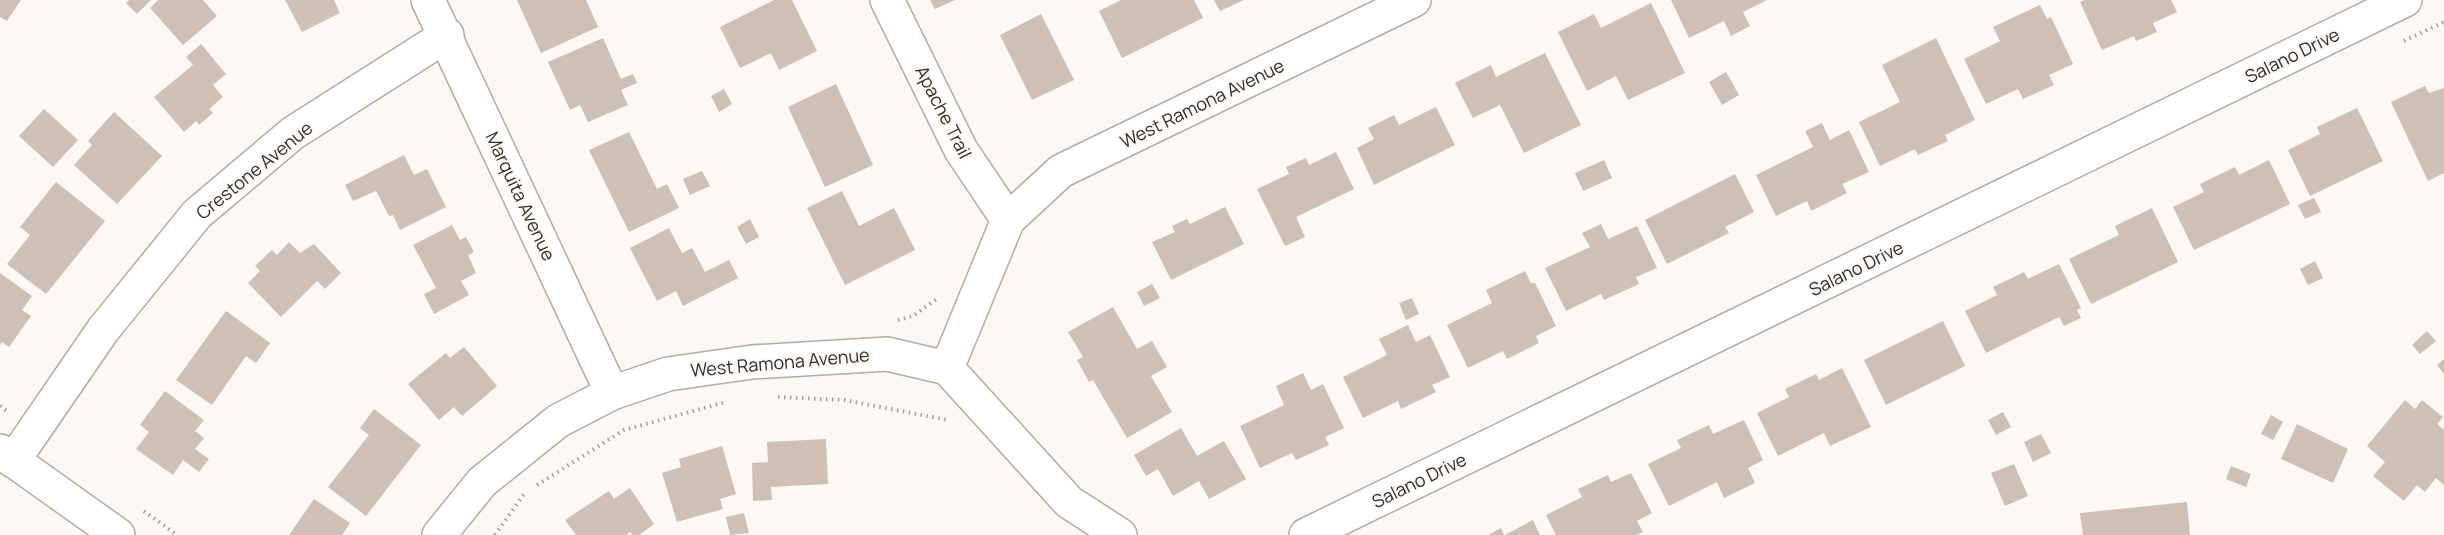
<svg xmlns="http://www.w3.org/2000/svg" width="2444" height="535" viewBox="0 0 2444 535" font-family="Manrope,sans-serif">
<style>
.building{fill:#cec0b4}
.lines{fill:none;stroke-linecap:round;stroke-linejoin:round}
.minor-casing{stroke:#b7aa9e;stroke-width:36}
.path{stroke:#a49f9a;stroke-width:4;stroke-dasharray:1.5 4.5;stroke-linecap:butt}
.minor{stroke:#fff;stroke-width:33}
.labels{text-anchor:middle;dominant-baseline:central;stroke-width:4.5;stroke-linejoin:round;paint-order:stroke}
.street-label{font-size:18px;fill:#322d28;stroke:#fdf8f3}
</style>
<rect width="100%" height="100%" fill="#fdf8f3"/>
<g class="building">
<polygon points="0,0 21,0 7,21 0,17"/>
<polygon points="129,0 151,0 137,14 126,3"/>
<polygon points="158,0 203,0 217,16 183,45 150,8"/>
<polygon points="285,0 334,0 340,13 302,32"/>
<polygon points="517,0 586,0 598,27 541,53"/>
<polygon points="774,0 792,0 817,51 779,70 771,53 740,68 720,27"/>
<polygon points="930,0 955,0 935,9"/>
<polygon points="1121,0 1194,0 1203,18 1122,58 1099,11"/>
<polygon points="1214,0 1244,0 1220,11"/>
<polygon points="1671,0 1767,0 1743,12 1750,26 1731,36 1724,21 1689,38"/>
<polygon points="2084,0 2171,0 2177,12 2153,23 2157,32 2136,41 2134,36 2102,50 2080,2"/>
<polygon points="1651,3 1685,73 1628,100 1616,76 1587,91 1558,32 1594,14 1601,28"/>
<polygon points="2040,5 2047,19 2051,17 2073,64 2049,75 2054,85 2023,99 2018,89 1986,104 1964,59 2000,41 1993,27"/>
<polygon points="1041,14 1074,80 1032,100 1000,35"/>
<polygon points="603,38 621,79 633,74 637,83 621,90 628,105 588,122 580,105 570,110 548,62"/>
<polygon points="1936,38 1975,120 1945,135 1948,141 1918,155 1915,149 1880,166 1859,122 1900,102 1882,65"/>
<polygon points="201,44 226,74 213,85 223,97 209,109 213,113 199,125 196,121 184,132 154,97 193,65 186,57"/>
<polygon points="1545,53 1581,125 1524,153 1500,105 1473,118 1455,83 1491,65 1496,77"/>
<polygon points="1726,72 1739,95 1722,105 1709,82"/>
<polygon points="836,84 873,165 825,187 788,107"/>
<polygon points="2425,86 2429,93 2444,88 2444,173 2428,181 2391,102"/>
<polygon points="724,89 732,104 719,112 711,96"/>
<polygon points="1436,107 1455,145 1374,185 1357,148 1374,139 1368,128 1394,115 1399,125"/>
<polygon points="2357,108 2383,161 2310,196 2288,150 2320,134 2317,127"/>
<polygon points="44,109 78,140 53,167 19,136"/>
<polygon points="114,112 162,156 117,204 74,165 92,145 88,141"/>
<polygon points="1822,123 1830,140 1849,130 1869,172 1842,184 1847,193 1811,211 1807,201 1776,216 1756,175 1813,147 1805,131"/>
<polygon points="629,132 657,189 667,184 679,208 629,232 589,150"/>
<polygon points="1336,152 1354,189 1296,217 1305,237 1285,246 1257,189 1289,174 1286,167 1306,158 1309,165"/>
<polygon points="404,155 414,175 427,169 446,207 400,230 393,215 389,216 376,191 353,201 345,185"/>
<polygon points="1604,160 1612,178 1583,191 1575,173"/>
<polygon points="2269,160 2290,204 2194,250 2173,207 2204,192 2200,184 2235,167 2239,175"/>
<polygon points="702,171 710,186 690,195 683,179"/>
<polygon points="1735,174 1754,212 1725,227 1729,233 1667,264 1645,220"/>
<polygon points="56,182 105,221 46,294 7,264 30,235 20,227"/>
<polygon points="842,191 859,226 894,208 915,250 845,285 807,208"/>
<polygon points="2314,198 2321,212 2305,219 2298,205"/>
<polygon points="1225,207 1244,244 1171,280 1152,242 1175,232 1172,226 1187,219 1190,224"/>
<polygon points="2152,208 2178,262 2091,304 2069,259 2119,235 2115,226"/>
<polygon points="750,219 759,237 746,244 737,227"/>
<polygon points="1601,224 1608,239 1637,226 1657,268 1636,277 1639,284 1604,300 1601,294 1566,311 1545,268 1590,247 1582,233"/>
<polygon points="452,225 460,240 466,237 474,252 468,255 476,273 461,281 469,295 434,314 424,294 436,288 413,245"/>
<polygon points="669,228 682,253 692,248 705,272 729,260 738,278 683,306 676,291 657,301 630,248"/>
<polygon points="289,242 300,253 314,244 341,273 325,289 317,281 281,317 248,283 260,271 255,266 272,250 277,255"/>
<polygon points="2315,261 2323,278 2308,285 2300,269"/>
<polygon points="2059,264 2081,308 2077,310 2081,318 2064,326 2059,317 1986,353 1965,311 1997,295 1993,287 2024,272 2028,279"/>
<polygon points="1525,271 1531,283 1535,283 1556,326 1536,336 1539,343 1507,359 1503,351 1468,368 1447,325 1492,303 1486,290"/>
<polygon points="0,273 32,296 22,310 31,316 9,347 2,342 0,345"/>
<polygon points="1152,284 1160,298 1144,306 1137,292"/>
<polygon points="1412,298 1419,314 1406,320 1399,303"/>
<polygon points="1113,307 1137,349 1152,341 1167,367 1151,376 1172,412 1127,438 1093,380 1089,382 1077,360 1083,357 1068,332"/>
<polygon points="226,311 270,343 256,363 246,356 212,405 176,380"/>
<polygon points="1943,321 1965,366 1886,405 1864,360"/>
<polygon points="1408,325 1416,342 1430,335 1450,377 1432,385 1436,392 1401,409 1398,401 1363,418 1343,377 1387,355 1379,339"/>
<polygon points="2427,331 2436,341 2420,354 2412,345"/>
<polygon points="464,347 497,386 462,416 454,407 439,420 408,384 446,353 450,358"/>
<polygon points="2444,359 2444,374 2437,365"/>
<polygon points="1842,368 1871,427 1830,446 1824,433 1778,456 1757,413 1789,397 1785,389 1816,374 1819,380"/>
<polygon points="1303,373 1311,390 1323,384 1344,428 1325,437 1329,445 1296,460 1292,453 1260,468 1240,426 1284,405 1276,386"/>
<polygon points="165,391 204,420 195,431 204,438 195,449 209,459 199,472 183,460 173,475 136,449 149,432 140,425"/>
<polygon points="2405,400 2415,409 2422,400 2443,417 2437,424 2444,430 2444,485 2436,478 2425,492 2417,485 2404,501 2373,476 2385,462 2367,446"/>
<polygon points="374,409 421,445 366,516 328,487 369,435 360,428"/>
<polygon points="2003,412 2011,427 1996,435 1988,420"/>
<polygon points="2271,415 2283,422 2273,440 2261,434"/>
<polygon points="1744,420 1763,460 1748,468 1755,483 1724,498 1717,482 1669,506 1648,464 1681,448 1677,440 1709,425 1713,434"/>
<polygon points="2297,424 2348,449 2333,483 2281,459"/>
<polygon points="1181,428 1197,456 1224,441 1246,479 1209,499 1199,481 1173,496 1158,469 1146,476 1134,455"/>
<polygon points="2041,434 2051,453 2033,462 2024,442"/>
<polygon points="826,439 828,484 771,487 772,500 753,501 752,463 768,462 767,442"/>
<polygon points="722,446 736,494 720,499 723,509 677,522 662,473 681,467 679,459"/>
<polygon points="2014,464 2028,496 2005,506 1991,473"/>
<polygon points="2231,466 2251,474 2246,487 2226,479"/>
<polygon points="1631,473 1652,513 1637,521 1643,532 1636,535 1556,535 1546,515 1582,497 1578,489 1608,475 1611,482"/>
<polygon points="630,488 654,524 639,535 633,535 630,532 626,535 576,535 565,520 609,491 614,499"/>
<polygon points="314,499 350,523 342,535 289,535"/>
<polygon points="2187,502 2190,535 2083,535 2080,513"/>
<polygon points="744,513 749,533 730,535 726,517"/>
<polygon points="1533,520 1540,535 1505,535"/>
<polygon points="1501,528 1504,535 1488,535"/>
</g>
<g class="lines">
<defs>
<g id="minor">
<polyline points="428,0 612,393"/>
<polyline points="887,0 961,150 1008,220"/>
<polyline points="947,368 1008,220 1061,171 1414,0"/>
<polyline points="947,368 1069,502 1120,535"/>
<polyline points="0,451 118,535"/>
<polyline points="13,461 103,330 197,214 293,133 447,35"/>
<polyline points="439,535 482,482 558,421 612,393 668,374 752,362 887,354 947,368"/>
<polyline points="1306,535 2405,0"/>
</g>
</defs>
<use href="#minor" class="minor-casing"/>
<g class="path">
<polyline points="2404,41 2444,22"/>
<polyline points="898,320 913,316 938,298"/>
<polyline points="778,397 844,400 948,420"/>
<polyline points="0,406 7,411"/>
<polyline points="537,485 624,430 726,402"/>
<polyline points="144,511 177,535"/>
<polyline points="495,535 524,494"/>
</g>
<use href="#minor" class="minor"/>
</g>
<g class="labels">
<g class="street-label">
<text transform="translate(2292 55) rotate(-26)">Salano Drive</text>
<text transform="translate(1202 103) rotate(-26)">West Ramona Avenue</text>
<text transform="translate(944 112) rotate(63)">Apache Trail</text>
<text transform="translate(254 170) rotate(-39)">Crestone Avenue</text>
<text transform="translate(521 196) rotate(65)">Marquita Avenue</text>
<text transform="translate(1856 268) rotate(-26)">Salano Drive</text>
<text transform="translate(780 362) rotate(-5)">West Ramona Avenue</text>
<text transform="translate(1419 480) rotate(-26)">Salano Drive</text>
</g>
</g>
</svg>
